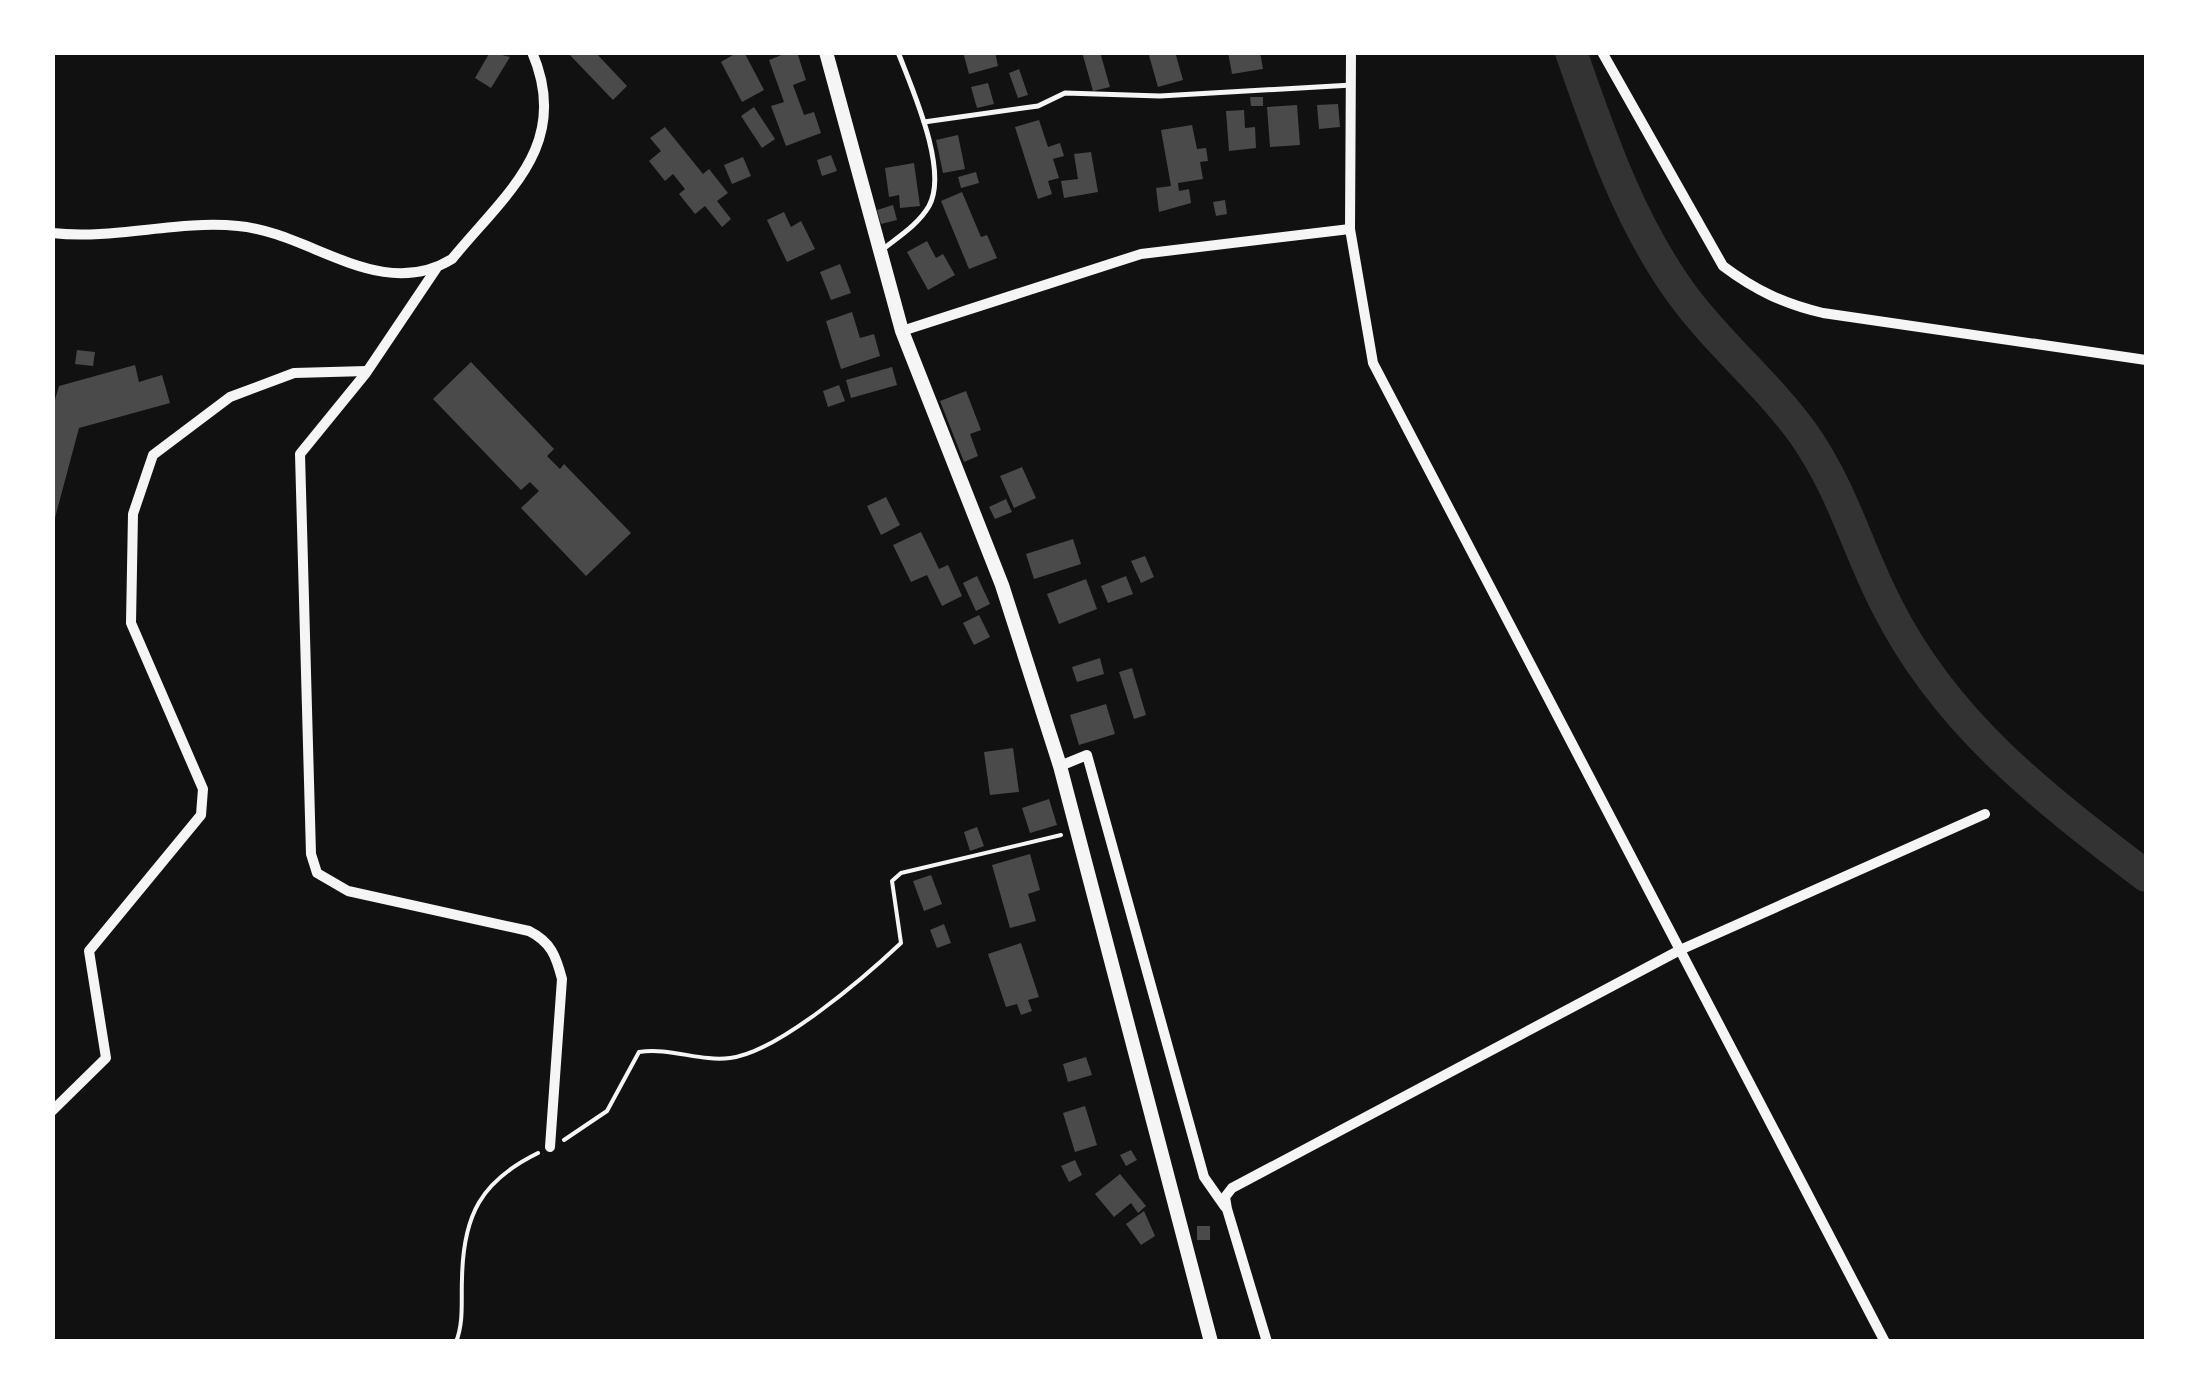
<svg xmlns="http://www.w3.org/2000/svg" width="2199" height="1394" viewBox="0 0 2199 1394" font-family="'Exo 2',sans-serif">
<style>
.lines{fill:none;stroke-linecap:round;stroke-linejoin:round}
.river{stroke:#333;stroke-width:32}
.building{fill:#4a4a4a}
.path{stroke:#f5f5f5;stroke-width:4}
.service{stroke:#f5f5f5;stroke-width:5}
.minor{stroke:#f5f5f5;stroke-width:10}
.secondary{stroke:#f5f5f5;stroke-width:14}
</style>
<rect width="100%" height="100%" fill="#111"/>
<g class="lines">
<path class="river" d="M1571,52C1600,135 1629,221 1681,293C1718,344 1769,385 1805,436C1844,493 1857,548 1887,606C1946,724 2044,798 2146,876"/>
</g>
<g class="building">
<polygon points="490,52 510,57 491,88 475,78"/>
<polygon points="567,52 595,52 627,86 613,100"/>
<polygon points="738,52 744,52 764,90 742,102 721,62"/>
<polygon points="789,52 797,52 806,80 793,85 804,115 814,112 821,133 786,146 771,106 784,102 769,60"/>
<polygon points="963,52 995,52 998,66 969,74"/>
<polygon points="1082,52 1100,52 1110,87 1093,91"/>
<polygon points="1148,52 1175,52 1183,80 1158,87"/>
<polygon points="1228,52 1260,52 1263,69 1232,74"/>
<polygon points="1019,69 1028,95 1018,98 1009,73"/>
<polygon points="988,83 994,104 977,108 971,87"/>
<polygon points="1250,97 1263,97 1263,106 1251,106"/>
<polygon points="1338,104 1340,127 1319,129 1317,105"/>
<polygon points="1297,105 1300,145 1270,147 1267,107"/>
<polygon points="754,107 775,139 762,148 741,116"/>
<polygon points="1244,110 1245,128 1255,127 1256,148 1229,151 1226,111"/>
<polygon points="1039,120 1048,147 1060,143 1064,156 1053,159 1059,178 1048,181 1052,194 1038,199 1015,127"/>
<polygon points="1192,125 1197,149 1206,148 1208,161 1200,162 1203,179 1178,183 1179,191 1189,189 1191,203 1159,212 1156,188 1171,186 1161,130"/>
<polygon points="665,127 703,174 709,169 728,193 717,201 731,219 722,227 705,206 695,214 679,194 685,189 673,174 665,181 649,161 661,151 650,138"/>
<polygon points="958,135 965,169 943,173 936,140"/>
<polygon points="1091,152 1098,192 1064,198 1061,181 1078,179 1074,154"/>
<polygon points="831,155 837,171 822,176 817,160"/>
<polygon points="743,157 751,176 732,184 724,165"/>
<polygon points="914,163 920,206 900,208 899,195 889,197 885,168"/>
<polygon points="976,172 979,183 961,188 958,177"/>
<polygon points="962,192 981,237 987,235 997,258 969,269 941,201"/>
<polygon points="1225,200 1227,214 1216,216 1213,202"/>
<polygon points="893,205 897,220 881,224 877,210"/>
<polygon points="784,212 791,227 801,221 815,249 787,262 767,220"/>
<polygon points="927,241 936,258 943,254 955,275 928,290 907,252"/>
<polygon points="840,264 851,293 831,300 820,272"/>
<polygon points="852,312 860,338 874,334 880,356 841,369 826,321"/>
<polygon points="77,350 95,352 93,366 75,364"/>
<polygon points="471,362 554,449 547,456 560,469 564,464 631,533 586,576 521,508 539,491 530,482 521,490 433,399"/>
<polygon points="135,365 139,382 162,375 170,403 79,428 52,529 52,410 59,386"/>
<polygon points="892,367 897,385 851,398 846,380"/>
<polygon points="839,385 845,401 828,407 823,391"/>
<polygon points="966,391 981,430 970,434 978,456 964,462 940,401"/>
<polygon points="1022,467 1036,498 1014,508 1000,476"/>
<polygon points="886,497 900,525 881,535 867,506"/>
<polygon points="1006,499 1012,512 995,519 989,507"/>
<polygon points="921,532 939,569 948,565 962,596 942,606 927,575 911,582 893,545"/>
<polygon points="1073,539 1081,564 1034,579 1026,554"/>
<polygon points="1145,556 1154,577 1141,583 1131,561"/>
<polygon points="977,576 990,604 976,611 963,583"/>
<polygon points="1126,576 1133,594 1108,603 1101,586"/>
<polygon points="1086,579 1097,609 1059,624 1047,594"/>
<polygon points="979,615 990,637 974,645 963,623"/>
<polygon points="1100,658 1104,674 1077,682 1072,667"/>
<polygon points="1132,668 1146,715 1134,719 1119,672"/>
<polygon points="1106,704 1115,734 1079,745 1070,715"/>
<polygon points="1013,748 1019,792 990,795 984,752"/>
<polygon points="1049,799 1057,825 1030,833 1022,808"/>
<polygon points="977,827 984,846 970,851 964,832"/>
<polygon points="1030,854 1040,890 1028,894 1036,921 1010,928 992,865"/>
<polygon points="931,875 942,904 924,911 913,881"/>
<polygon points="944,924 951,943 937,948 930,930"/>
<polygon points="1021,943 1039,997 1028,1000 1032,1011 1021,1015 1017,1004 1006,1007 988,954"/>
<polygon points="1086,1057 1092,1075 1068,1082 1063,1064"/>
<polygon points="1085,1106 1097,1145 1075,1152 1063,1113"/>
<polygon points="1131,1150 1137,1160 1126,1166 1120,1155"/>
<polygon points="1075,1160 1082,1175 1069,1182 1061,1166"/>
<polygon points="1120,1174 1146,1206 1138,1213 1131,1203 1114,1217 1095,1194"/>
<polygon points="1144,1211 1155,1236 1141,1245 1126,1224"/>
<rect x="1197" y="1226" width="13" height="14"/>
</g>
<g class="lines">
<g class="path">
<path d="M564,1140L607,1111L639,1052C670,1047 700,1062 730,1058C777,1053 866,976 901,943L892,881L901,873L1061,835"/>
<path d="M456,1342C464,1322 461,1300 462,1279C463,1215 481,1181 538,1153"/>
</g>
<g class="service">
<polyline points="924,122 1038,106 1065,93 1160,96 1352,85"/>
<path d="M882,250C898,237 918,225 929,206C949,170 912,89 898,52"/>
</g>
<g class="minor">
<polyline points="1351,52 1350,229 1373,363 1885,1342"/>
<path d="M1602,52L1723,266C1755,290 1784,304 1823,313L2146,360"/>
<path d="M52,233C115,240 176,220 238,226C310,232 380,303 452,259C506,193 572,145 532,52"/>
<path d="M436,269L366,373L300,454L311,854L317,873L348,891L529,931C551,942 556,956 562,979L550,1147"/>
<polyline points="902,331 1141,254 1350,229"/>
<polyline points="1060,766 1087,755 1204,1177 1225,1207"/>
<polyline points="52,1111 106,1058 89,951 201,815 203,789 131,623 133,514 153,455 230,397 294,373 367,371"/>
<polyline points="1267,1342 1227,1209 1225,1197 1232,1188 1680,950 1985,814"/>
</g>
<polyline class="secondary" points="826,52 902,331 1002,585 1060,766 1211,1342"/>
</g>
<rect width="2199" height="1394" fill="none" stroke="#ffffff" stroke-width="110"/>
</svg>
